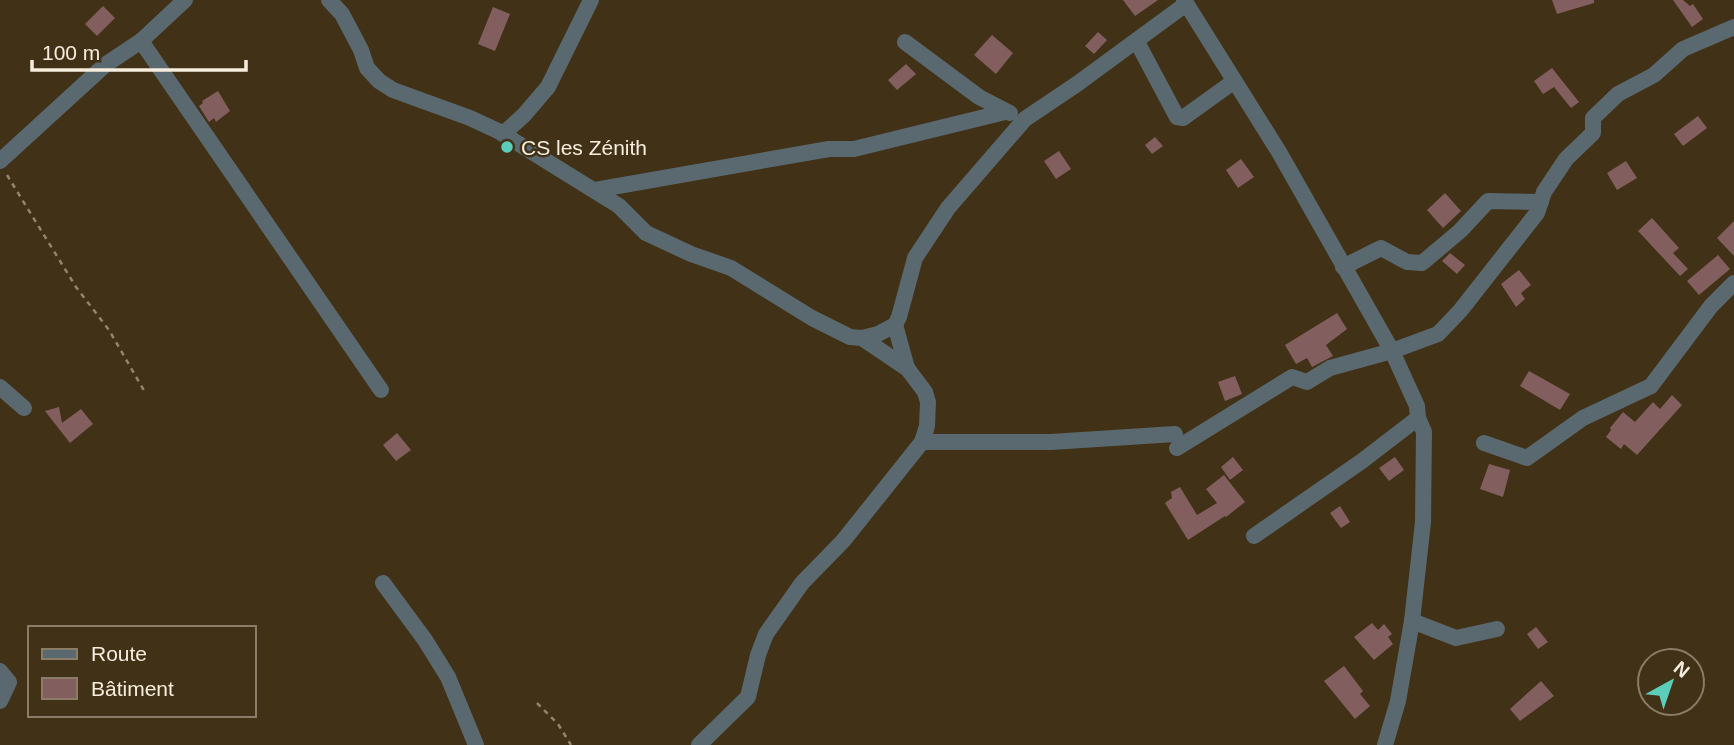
<svg xmlns="http://www.w3.org/2000/svg" width="1734" height="745" viewBox="0 0 1734 745" font-family="Arial,sans-serif">
<style>
.building{fill:#825f5e}
.lines{fill:none;stroke-linecap:round;stroke-linejoin:round}
.path{stroke:#928570;stroke-width:2.5;stroke-dasharray:5 5;stroke-linecap:butt}
.street{stroke:#5a696f;stroke-width:16}
.poi-dot{fill:#5bcebb;stroke:#413117;stroke-width:2.5}
.labels{text-anchor:middle;dominant-baseline:central;stroke-width:5;stroke-linejoin:round;paint-order:stroke}
.poi-label{font-size:21px;fill:#f7edde;stroke:#413117;text-anchor:start}
</style>
<rect width="100%" height="100%" fill="#413117"/>
<g class="building">
<polygon points="1123,0 1158,0 1135,16"/>
<polygon points="1552,0 1594,0 1594,3 1557,14"/>
<polygon points="1673,0 1683,0 1690,6 1693,4 1703,19 1692,27"/>
<polygon points="103,6 115,18 97,36 85,24"/>
<polygon points="493,7 510,14 495,51 478,44"/>
<polygon points="1098,32 1107,40 1094,54 1085,46"/>
<polygon points="992,35 1013,53 996,74 974,55"/>
<polygon points="906,64 916,74 897,90 888,80"/>
<polygon points="1552,68 1579,102 1571,108 1554,87 1543,94 1534,81"/>
<polygon points="218,91 230,111 216,122 214,118 209,122 199,106 203,103 202,101"/>
<polygon points="1698,116 1707,128 1683,146 1674,134"/>
<polygon points="1155,137 1163,146 1152,154 1145,145"/>
<polygon points="1059,151 1071,169 1056,179 1044,161"/>
<polygon points="1241,159 1254,177 1238,188 1226,170"/>
<polygon points="1626,161 1637,178 1617,190 1607,173"/>
<polygon points="1445,193 1461,211 1443,228 1427,210"/>
<polygon points="1652,218 1679,248 1673,253 1688,269 1680,276 1638,231"/>
<polygon points="1734,221 1734,256 1717,238"/>
<polygon points="1450,253 1465,265 1457,274 1442,261"/>
<polygon points="1718,255 1730,269 1699,295 1687,281"/>
<polygon points="1519,270 1531,285 1521,293 1525,299 1516,307 1501,284"/>
<polygon points="1337,313 1347,329 1326,345 1333,356 1312,367 1307,358 1296,364 1285,345"/>
<polygon points="1529,371 1570,394 1560,410 1520,386"/>
<polygon points="1235,376 1242,394 1225,401 1218,382"/>
<polygon points="1672,395 1682,405 1637,455 1624,444 1621,449 1606,437 1611,430 1610,428 1623,412 1635,422 1653,402 1660,409"/>
<polygon points="59,407 62,423 81,409 93,424 70,443 45,411"/>
<polygon points="397,433 411,450 396,461 383,445"/>
<polygon points="1233,457 1243,470 1230,480 1221,467"/>
<polygon points="1395,457 1404,470 1389,481 1379,468"/>
<polygon points="1489,464 1510,470 1503,497 1480,489"/>
<polygon points="1224,475 1245,502 1226,517 1225,516 1188,540 1165,503 1172,498 1171,492 1180,487 1197,515 1217,503 1206,489"/>
<polygon points="1340,506 1350,522 1341,528 1330,513"/>
<polygon points="1372,623 1378,630 1384,624 1392,634 1388,637 1393,644 1374,660 1354,637"/>
<polygon points="1536,627 1548,642 1538,649 1527,634"/>
<polygon points="1344,666 1363,691 1360,694 1370,706 1355,719 1324,681"/>
<polygon points="1541,681 1554,696 1520,721 1510,709"/>
</g>
<g class="lines">
<g class="path">
<polyline points="7,175 76,287 109,330 146,394"/>
<polyline points="537,703 558,724 571,745"/>
</g>
<g class="street">
<polyline points="329,0 342,14 361,50 367,68 379,81 393,90 470,118 498,131 619,206 646,233 691,254 731,268 812,318 850,337 862,338 878,334 895,325 899,317 915,258 948,208 1025,119 1077,84 1186,4"/>
<polyline points="1184,0 1279,152 1392,351 1417,406 1418,418 1424,432 1423,522 1412,621 1398,701 1385,745"/>
<polyline points="141,41 381,390"/>
<polyline points="905,42 979,97 1010,113"/>
<polyline points="1137,42 1177,117 1183,118 1233,82"/>
<polyline points="503,134 524,115 548,87 591,0"/>
<polyline points="0,161 105,65 141,41 185,0"/>
<polyline points="595,190 829,149 854,149 1005,112"/>
<polyline points="1343,267 1381,248 1407,262 1422,263 1460,231 1488,201 1541,202"/>
<polyline points="862,338 908,369"/>
<polyline points="0,387 24,408"/>
<polyline points="922,442 1051,442 1175,434"/>
<polyline points="1484,443 1527,458 1583,418 1651,386 1711,306 1734,283"/>
<polyline points="1177,448 1292,377 1307,382 1330,368 1392,351 1438,334 1460,311 1537,213 1544,192 1566,159 1593,133 1593,118 1618,94 1654,75 1683,49 1734,27"/>
<polyline points="1254,536 1362,461 1418,418"/>
<polyline points="383,583 425,640 448,677 476,745"/>
<polyline points="1412,621 1456,638 1497,629"/>
<polyline points="0,671 9,682 0,701"/>
<polyline points="699,745 748,697 758,655 766,634 802,583 843,541 922,442 927,426 928,402 925,392 907,368 895,325"/>
</g>
</g>
<circle class="poi-dot" cx="507" cy="147" r="7"/>
<g class="labels">
<g class="poi-label">
<text x="521" y="147">CS les Zénith</text>
</g>
</g>
<rect x="28" y="626" width="228" height="91" fill="#413117" stroke="#8a7c67" stroke-width="2"/>
<rect x="42" y="649" width="35" height="10" fill="#5a696f" stroke="#8a7c67" stroke-width="2"/>
<text x="91" y="661" font-size="21" fill="#f7edde">Route</text>
<rect x="42" y="678" width="35" height="21" fill="#825f5e" stroke="#8a7c67" stroke-width="2"/>
<text x="91" y="696" font-size="21" fill="#f7edde">Bâtiment</text>
<g transform="translate(1671 682) rotate(40)"><circle r="33" fill="#413117" stroke="#8a7c67" stroke-width="2"/>
<path d="M0-5L12 26L0 18L-12 26Z" fill="#5bcebb"/>
<text y="-10" font-size="19" font-weight="bold" text-anchor="middle" fill="#f7edde">N</text>
</g>
<path d="M32 60v10h214v-10" fill="none" stroke="#f7edde" stroke-width="3.5"/>
<text x="42" y="60" font-size="21" fill="#f7edde" stroke="#413117" stroke-width="5" paint-order="stroke">100 m</text>
</svg>
